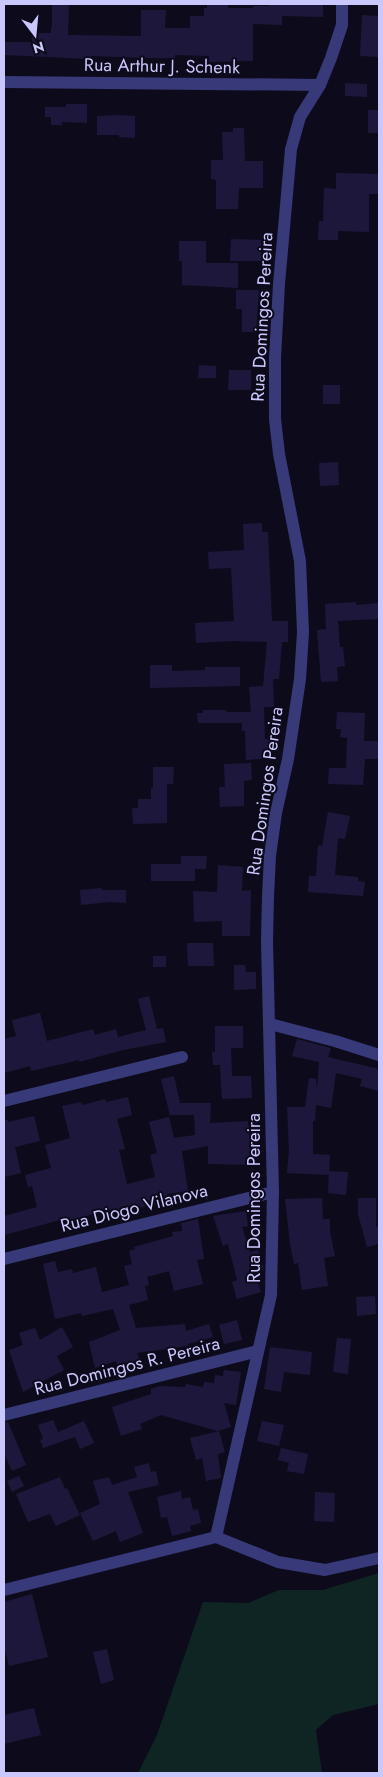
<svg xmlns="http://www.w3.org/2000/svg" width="383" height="1777" viewBox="0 0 383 1777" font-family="Jost,sans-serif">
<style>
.green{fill:#0f2523}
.building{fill:#1d183b}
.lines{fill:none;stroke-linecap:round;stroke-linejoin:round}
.minor{stroke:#383979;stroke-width:12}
.labels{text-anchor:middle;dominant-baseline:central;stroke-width:4;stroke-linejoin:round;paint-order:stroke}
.street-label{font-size:18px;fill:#cac7fd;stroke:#0d0b1b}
</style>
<rect width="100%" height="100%" fill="#0d0b1b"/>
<polygon class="green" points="379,1573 379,1704 333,1715 316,1730 322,1773 138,1773 157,1735 203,1602 248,1603 279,1590 323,1590"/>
<g class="building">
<polygon points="52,4 69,4 68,35 141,36 141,10 166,10 165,28 190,28 190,16 204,16 204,8 207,8 207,4 228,4 228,8 253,8 253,6 269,6 269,4 323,4 323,17 282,16 282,25 253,24 253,61 209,62 209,56 175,55 175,58 147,58 91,56 91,59 4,55 4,42 32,42 32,33 51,33 51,27 52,27"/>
<polygon points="362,15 379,16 379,57 360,56"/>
<polygon points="345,83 367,84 367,97 345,96"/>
<polygon points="66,104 87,104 87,123 62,122 62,125 51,125 51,117 45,117 45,107 66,107"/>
<rect x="368" y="110" width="11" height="23"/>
<polygon points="120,115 135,116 135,138 119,137 119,135 97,135 97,116"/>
<polygon points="233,128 244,128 245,161 263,161 263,188 239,188 238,209 216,209 216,180 211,179 211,160 223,160 222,132 233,132"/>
<polygon points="336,173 379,174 379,194 369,194 369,232 338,231 338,240 318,240 319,221 323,221 324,188 336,189"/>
<polygon points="231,239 261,240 261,261 230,261"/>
<polygon points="179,241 206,241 206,263 238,263 238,288 182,285 182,261 179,261"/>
<polygon points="236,290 259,290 256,332 242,332 242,309 236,309"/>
<polygon points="199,365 216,366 216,378 198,378"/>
<polygon points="229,370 251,370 251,390 228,390"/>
<rect x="323" y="385" width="17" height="19"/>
<polygon points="338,462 339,485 320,486 319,463"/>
<polygon points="262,523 262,532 268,532 272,621 288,621 288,642 282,642 279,679 273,679 274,707 264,707 265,739 270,739 271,758 246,760 245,731 242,731 242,723 198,723 197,713 203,713 203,710 226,710 226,712 251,712 249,687 263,686 267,642 234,641 196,643 195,623 234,621 231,568 209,569 208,552 244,550 243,524"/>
<polygon points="356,602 356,605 379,603 379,619 338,621 340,647 343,647 345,666 337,667 338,681 321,682 317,630 326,629 325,604"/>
<polygon points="150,665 172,665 172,671 205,670 205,667 240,667 240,686 150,688"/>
<polygon points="337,712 365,713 364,741 379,741 379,759 365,759 363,785 328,784 329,768 346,768 347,738 340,737 341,729 336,729"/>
<polygon points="251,763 252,780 244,781 244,806 220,807 219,787 225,787 224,764"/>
<polygon points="153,767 174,767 173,784 167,784 167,823 133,824 132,808 138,808 138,799 151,799 151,788 153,788"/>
<polygon points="328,812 350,816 345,839 338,838 335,875 358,877 358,881 365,882 363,896 308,892 309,876 316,876 318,845 322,846"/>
<polygon points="181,856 207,856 206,869 195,869 195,881 151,881 151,864 181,864"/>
<polygon points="218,865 243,867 242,891 251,890 250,936 222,936 222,921 194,922 193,891 217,892"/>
<polygon points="102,888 102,890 126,890 126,903 110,902 81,905 80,890"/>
<polygon points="187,943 213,943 214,966 188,966"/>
<rect x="153" y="956" width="13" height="11"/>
<polygon points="234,965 245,965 246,972 256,972 256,989 234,990"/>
<polygon points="149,996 157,1029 163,1028 166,1042 123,1050 79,1062 79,1060 31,1071 30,1066 4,1073 4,1039 16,1036 12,1020 40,1013 47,1041 93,1029 95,1035 116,1029 118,1037 146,1030 138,999"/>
<polygon points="215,1026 243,1026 243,1048 231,1048 232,1076 251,1076 252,1098 222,1099 220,1065 213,1065 212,1052 215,1052"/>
<polygon points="297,1039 331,1048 328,1057 379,1069 379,1091 360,1086 362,1079 336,1073 331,1108 316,1105 315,1121 313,1121 313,1154 330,1155 329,1175 287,1173 289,1149 287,1107 305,1107 309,1078 316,1079 317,1088 319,1062 292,1056"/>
<polygon points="174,1076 180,1103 211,1103 210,1123 248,1121 250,1140 255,1140 254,1165 208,1164 208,1146 182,1151 188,1191 167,1194 168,1199 160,1201 161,1203 139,1208 138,1205 114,1212 114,1209 65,1221 64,1219 4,1235 4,1216 37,1207 32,1186 28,1187 25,1175 51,1168 45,1145 70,1138 62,1106 81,1102 82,1105 105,1099 106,1102 128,1097 132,1115 117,1119 125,1149 119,1150 127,1184 155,1177 150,1155 157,1153 149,1122 169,1117 174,1138 195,1135 194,1115 170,1115 161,1079"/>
<polygon points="34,1116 40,1141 15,1147 21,1173 4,1177 4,1120 8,1120 8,1122"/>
<polygon points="329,1171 348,1172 346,1195 328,1193"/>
<polygon points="322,1198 323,1219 330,1219 330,1232 335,1256 324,1258 328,1286 302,1290 298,1263 294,1264 290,1244 285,1199"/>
<polygon points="358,1198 376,1198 376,1227 379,1226 379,1244 367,1247 358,1214"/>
<polygon points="246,1211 248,1226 242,1227 250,1252 258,1250 263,1268 254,1270 261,1292 237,1299 232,1282 237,1280 228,1244 223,1246 213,1216"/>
<polygon points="198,1219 204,1259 197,1260 203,1284 174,1291 169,1271 147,1277 149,1285 145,1286 148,1300 129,1305 136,1328 185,1324 186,1331 209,1324 213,1337 188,1344 188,1346 137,1353 140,1361 118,1369 116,1361 95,1368 89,1342 120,1330 113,1309 82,1316 81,1313 55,1319 43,1264 55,1261 58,1272 72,1269 73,1273 96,1267 102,1292 129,1285 124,1266 132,1264 129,1251 135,1249 134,1247 173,1236 172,1232 182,1231 181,1223"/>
<polygon points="375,1296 376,1314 357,1316 356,1297"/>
<polygon points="237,1320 242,1340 224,1344 219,1325"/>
<polygon points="62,1327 73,1347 57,1356 64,1370 23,1392 9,1350 23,1345 19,1333 35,1328 40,1340"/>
<polygon points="337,1338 351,1339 348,1374 333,1372"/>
<polygon points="270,1347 312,1352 310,1375 284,1372 281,1392 264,1389"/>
<polygon points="224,1370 241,1372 236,1405 224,1403 231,1427 217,1431 161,1415 140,1424 142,1429 121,1436 112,1407 151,1394 151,1389 160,1386 185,1387 186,1384 203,1387 204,1382 214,1383 215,1375 223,1376"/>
<polygon points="53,1420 58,1432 84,1421 94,1443 80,1449 75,1437 43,1448 40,1440 43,1439 38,1425"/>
<polygon points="262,1421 284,1425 279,1446 257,1441"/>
<polygon points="8,1422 26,1465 12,1471 4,1453 4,1423"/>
<polygon points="219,1431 225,1452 218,1454 221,1478 206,1481 202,1458 196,1460 190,1438"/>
<polygon points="281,1448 308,1454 304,1474 287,1471 289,1463 278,1460"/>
<polygon points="149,1463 151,1472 156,1471 159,1485 128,1492 143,1533 120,1542 116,1531 93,1541 80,1513 100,1504 93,1481 109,1477 112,1485 137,1477 134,1467"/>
<polygon points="19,1476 24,1486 12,1492 7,1481"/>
<polygon points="60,1477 65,1489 67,1488 80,1515 56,1526 50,1514 28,1522 16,1494"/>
<polygon points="181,1491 182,1499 190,1497 193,1510 198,1509 201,1523 190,1526 191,1531 172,1536 167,1517 161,1518 157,1497"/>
<polygon points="315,1492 335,1493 334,1522 314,1521"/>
<polygon points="32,1594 48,1657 9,1666 4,1646 4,1602"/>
<polygon points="107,1649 114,1680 101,1684 93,1652"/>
<polygon points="34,1708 41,1735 4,1744 4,1715"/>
</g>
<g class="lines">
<g class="minor">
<polyline points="4,82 320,85"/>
<polyline points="270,1024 335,1041 379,1055"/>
<polyline points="4,1101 182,1057"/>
<polyline points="4,1259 273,1192"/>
<polyline points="4,1415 258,1351"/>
<polyline points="216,1537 271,1295 273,1192 267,941 268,896 270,856 276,813 288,759 300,679 303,632 300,561 279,454 275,419 275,358 279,284 291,149 300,117 320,85 331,58 342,25 342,4"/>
<polyline points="4,1590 216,1537 278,1562 325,1570 379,1558"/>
</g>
</g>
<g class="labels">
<g class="street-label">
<text transform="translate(162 66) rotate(1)">Rua Arthur J. Schenk</text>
<text transform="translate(262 317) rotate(-87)">Rua Domingos Pereira</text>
<text transform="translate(265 791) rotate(-82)">Rua Domingos Pereira</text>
<text transform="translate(254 1198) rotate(-90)">Rua Domingos Pereira</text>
<text transform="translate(134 1208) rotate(-14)">Rua Diogo Vilanova</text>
<text transform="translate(127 1366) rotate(-14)">Rua Domingos R. Pereira</text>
</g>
</g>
<rect width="383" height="1777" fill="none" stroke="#cac7fd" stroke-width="10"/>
<g transform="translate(35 35) rotate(164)" stroke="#0d0b1b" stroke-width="4" paint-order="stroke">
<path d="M0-4L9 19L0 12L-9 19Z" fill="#cac7fd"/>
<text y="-8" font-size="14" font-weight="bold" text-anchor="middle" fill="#cac7fd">N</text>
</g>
</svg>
